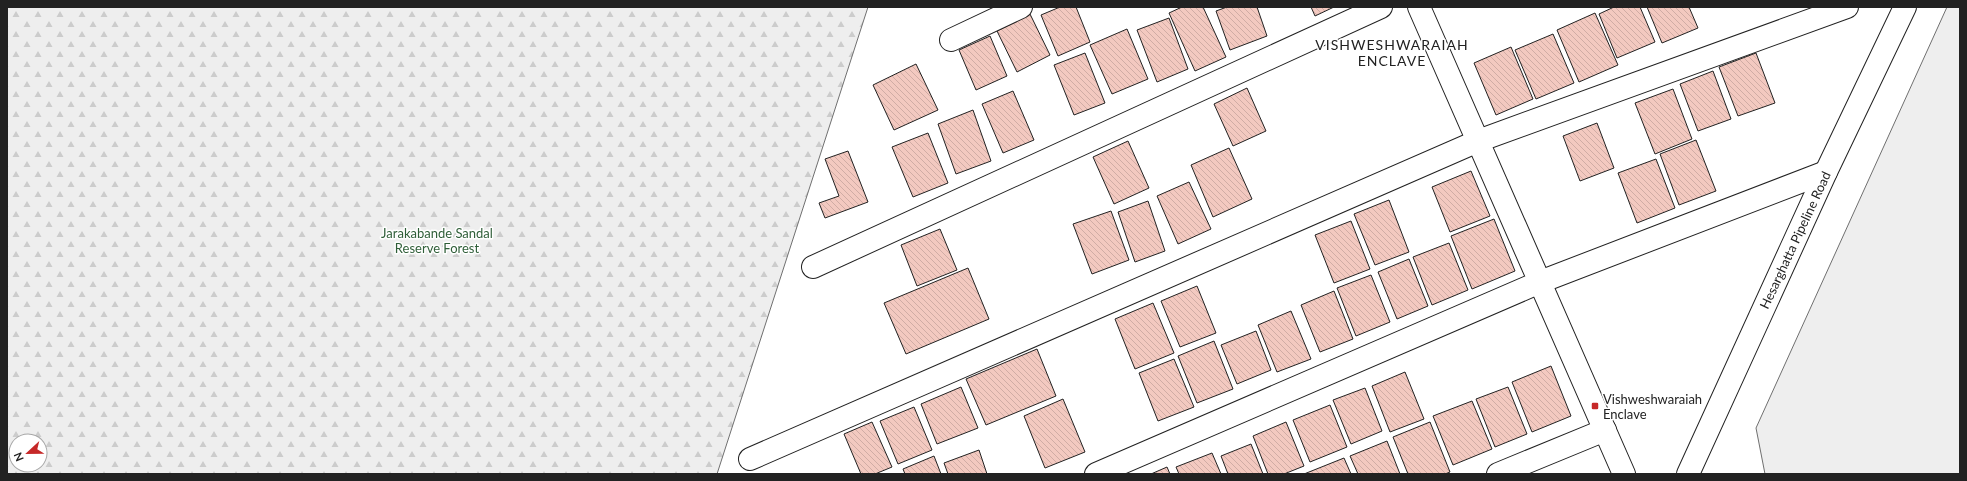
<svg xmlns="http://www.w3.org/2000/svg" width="1967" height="481" viewBox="0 0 1967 481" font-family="Lato,sans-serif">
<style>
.green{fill:#eee;stroke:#6f6f6f}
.forest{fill:url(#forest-firs);stroke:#6f6f6f;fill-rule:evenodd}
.building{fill:url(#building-back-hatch);stroke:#222}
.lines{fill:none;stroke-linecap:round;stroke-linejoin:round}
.street-casing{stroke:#222;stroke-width:24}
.secondary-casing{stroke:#222;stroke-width:24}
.street{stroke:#fff;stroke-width:22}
.secondary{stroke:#fff;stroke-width:22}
.poi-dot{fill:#c62828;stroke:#fff;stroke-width:1.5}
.labels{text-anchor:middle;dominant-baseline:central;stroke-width:3;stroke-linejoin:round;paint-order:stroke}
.park-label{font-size:13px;fill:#2f5e38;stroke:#fff}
.street-label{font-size:13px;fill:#222;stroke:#fff}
.poi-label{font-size:13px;fill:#222;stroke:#fff;text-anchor:start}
.neighbourhood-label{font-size:14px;letter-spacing:1px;fill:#222;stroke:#fff}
</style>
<defs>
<pattern id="forest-firs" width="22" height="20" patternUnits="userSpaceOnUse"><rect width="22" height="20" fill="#eee"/><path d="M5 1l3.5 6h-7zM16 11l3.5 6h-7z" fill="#ccc"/></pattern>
<pattern id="building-back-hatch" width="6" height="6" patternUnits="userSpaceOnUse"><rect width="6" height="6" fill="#f3c9c0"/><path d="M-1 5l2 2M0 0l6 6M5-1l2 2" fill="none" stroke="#d0aca5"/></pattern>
</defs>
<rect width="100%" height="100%" fill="#fff"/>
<polygon class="green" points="1947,7 1960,7 1960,474 1765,474 1756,428"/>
<path class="forest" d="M7,7H868L717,474H7ZM16,441H40V465H16Z"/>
<g class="building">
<polygon points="1060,7 1076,7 1090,42 1058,56 1041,15"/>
<polygon points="1182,7 1203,7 1226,57 1195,71 1169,13"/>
<polygon points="1227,7 1257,7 1267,36 1230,50 1216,11"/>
<polygon points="1311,7 1334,7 1315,16"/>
<polygon points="1614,7 1640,7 1655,42 1617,58 1599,14"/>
<polygon points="1647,7 1689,7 1698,28 1662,43"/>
<polygon points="1595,13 1618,65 1579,82 1557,30"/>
<polygon points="1030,14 1050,55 1017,72 997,31"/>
<polygon points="1169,18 1188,69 1157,82 1137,30"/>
<polygon points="1127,29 1148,79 1112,94 1090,45"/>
<polygon points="1553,34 1574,83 1536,99 1515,50"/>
<polygon points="990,36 1007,76 976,90 959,50"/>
<polygon points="1511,47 1533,99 1496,115 1474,63"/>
<polygon points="1085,53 1105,103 1074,115 1054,65"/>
<polygon points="1756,53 1775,103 1738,116 1719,67"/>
<polygon points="916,64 938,110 894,130 873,85"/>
<polygon points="1713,71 1731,119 1698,131 1680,84"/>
<polygon points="1247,88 1266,131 1233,146 1214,104"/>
<polygon points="1673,89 1692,139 1655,154 1635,103"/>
<polygon points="1013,91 1034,140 1003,153 982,104"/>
<polygon points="973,110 991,161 956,174 938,124"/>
<polygon points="1597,123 1614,168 1580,181 1563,136"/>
<polygon points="928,133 948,183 913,197 892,147"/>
<polygon points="1696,140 1716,191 1679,205 1660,154"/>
<polygon points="1128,141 1149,188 1114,204 1093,157"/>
<polygon points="1229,148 1252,199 1213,217 1191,165"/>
<polygon points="848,151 868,202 825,218 819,203 839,196 825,159"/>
<polygon points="1656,159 1675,208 1637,223 1618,173"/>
<polygon points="1471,171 1490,216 1450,232 1432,187"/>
<polygon points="1189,182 1211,229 1178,244 1157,196"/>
<polygon points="1389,200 1409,252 1375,265 1354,214"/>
<polygon points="1148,201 1165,251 1135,262 1118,212"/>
<polygon points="1111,211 1129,260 1092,274 1073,224"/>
<polygon points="1494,219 1515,271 1472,289 1451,236"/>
<polygon points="1351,221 1370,269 1334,283 1315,235"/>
<polygon points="940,229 957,270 917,286 901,245"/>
<polygon points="1449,243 1468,290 1432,305 1413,257"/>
<polygon points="1409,259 1428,306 1397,319 1378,272"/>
<polygon points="968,268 989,319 906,354 884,303"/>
<polygon points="1371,275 1390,322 1356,336 1337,288"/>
<polygon points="1197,286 1216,333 1180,347 1161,301"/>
<polygon points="1334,291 1353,339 1320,352 1301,305"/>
<polygon points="1153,303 1174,353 1135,369 1115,319"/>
<polygon points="1291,311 1311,359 1277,372 1258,325"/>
<polygon points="1256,331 1271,370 1237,384 1221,345"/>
<polygon points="1214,341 1233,389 1197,403 1178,356"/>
<polygon points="1037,349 1056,396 986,425 966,379"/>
<polygon points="1174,359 1194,407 1158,421 1139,373"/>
<polygon points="1551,366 1571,416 1532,432 1512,382"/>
<polygon points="1405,372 1424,419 1390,432 1372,386"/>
<polygon points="961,387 978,428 937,444 921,404"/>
<polygon points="1508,387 1527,434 1495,447 1476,399"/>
<polygon points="1365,388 1382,431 1351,444 1333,400"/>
<polygon points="1063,399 1085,452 1045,468 1024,416"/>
<polygon points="1472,401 1492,449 1453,465 1433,416"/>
<polygon points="1330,405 1347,447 1310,462 1293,420"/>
<polygon points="914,407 932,450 898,464 880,421"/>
<polygon points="872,422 892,467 875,474 861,474 844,434"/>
<polygon points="1286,422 1304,466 1284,474 1268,474 1253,436"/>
<polygon points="1430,422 1450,472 1445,474 1408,474 1393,437"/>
<polygon points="1387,441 1400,474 1358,474 1350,456"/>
<polygon points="1251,444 1263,474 1228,474 1221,456"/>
<polygon points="979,450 987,474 948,474 944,463"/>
<polygon points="1212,453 1221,474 1179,474 1176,467"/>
<polygon points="934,456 941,474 905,474 903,469"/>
<polygon points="1344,458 1351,474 1304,474"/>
<polygon points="1167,467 1170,474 1151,474"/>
</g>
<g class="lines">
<defs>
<g id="street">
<polyline points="1419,7 1624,474"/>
<polyline points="951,40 1021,7"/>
<polyline points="813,267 1381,7"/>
<polyline points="750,459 1478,141 1847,7"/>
<polyline points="1096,474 1540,282 1826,172"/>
<polyline points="1498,474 1605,430"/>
</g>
<polyline id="secondary" points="1688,474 1826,172 1905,7"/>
</defs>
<use href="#street" class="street-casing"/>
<use href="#secondary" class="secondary-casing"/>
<use href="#street" class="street"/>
<use href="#secondary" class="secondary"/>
</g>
<rect class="poi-dot" x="1591" y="402" width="8" height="8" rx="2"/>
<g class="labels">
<g class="park-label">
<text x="437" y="233">Jarakabande Sandal<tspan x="437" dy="15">Reserve Forest</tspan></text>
</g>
<g class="street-label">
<text transform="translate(1795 240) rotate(-65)">Hesarghatta Pipeline Road</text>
</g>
<g class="poi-label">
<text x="1603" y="399">Vishweshwaraiah<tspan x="1603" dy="15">Enclave</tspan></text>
</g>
<g class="neighbourhood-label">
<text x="1392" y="44">VISHWESHWARAIAH<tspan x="1392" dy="16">ENCLAVE</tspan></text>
</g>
</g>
<rect width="1967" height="481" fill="none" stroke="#222222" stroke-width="16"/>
<g transform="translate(28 453) rotate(248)"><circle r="19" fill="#ffffff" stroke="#a7a7a7"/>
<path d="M0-3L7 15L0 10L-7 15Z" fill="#c62828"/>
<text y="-6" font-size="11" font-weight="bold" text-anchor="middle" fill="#222222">N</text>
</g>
</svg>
